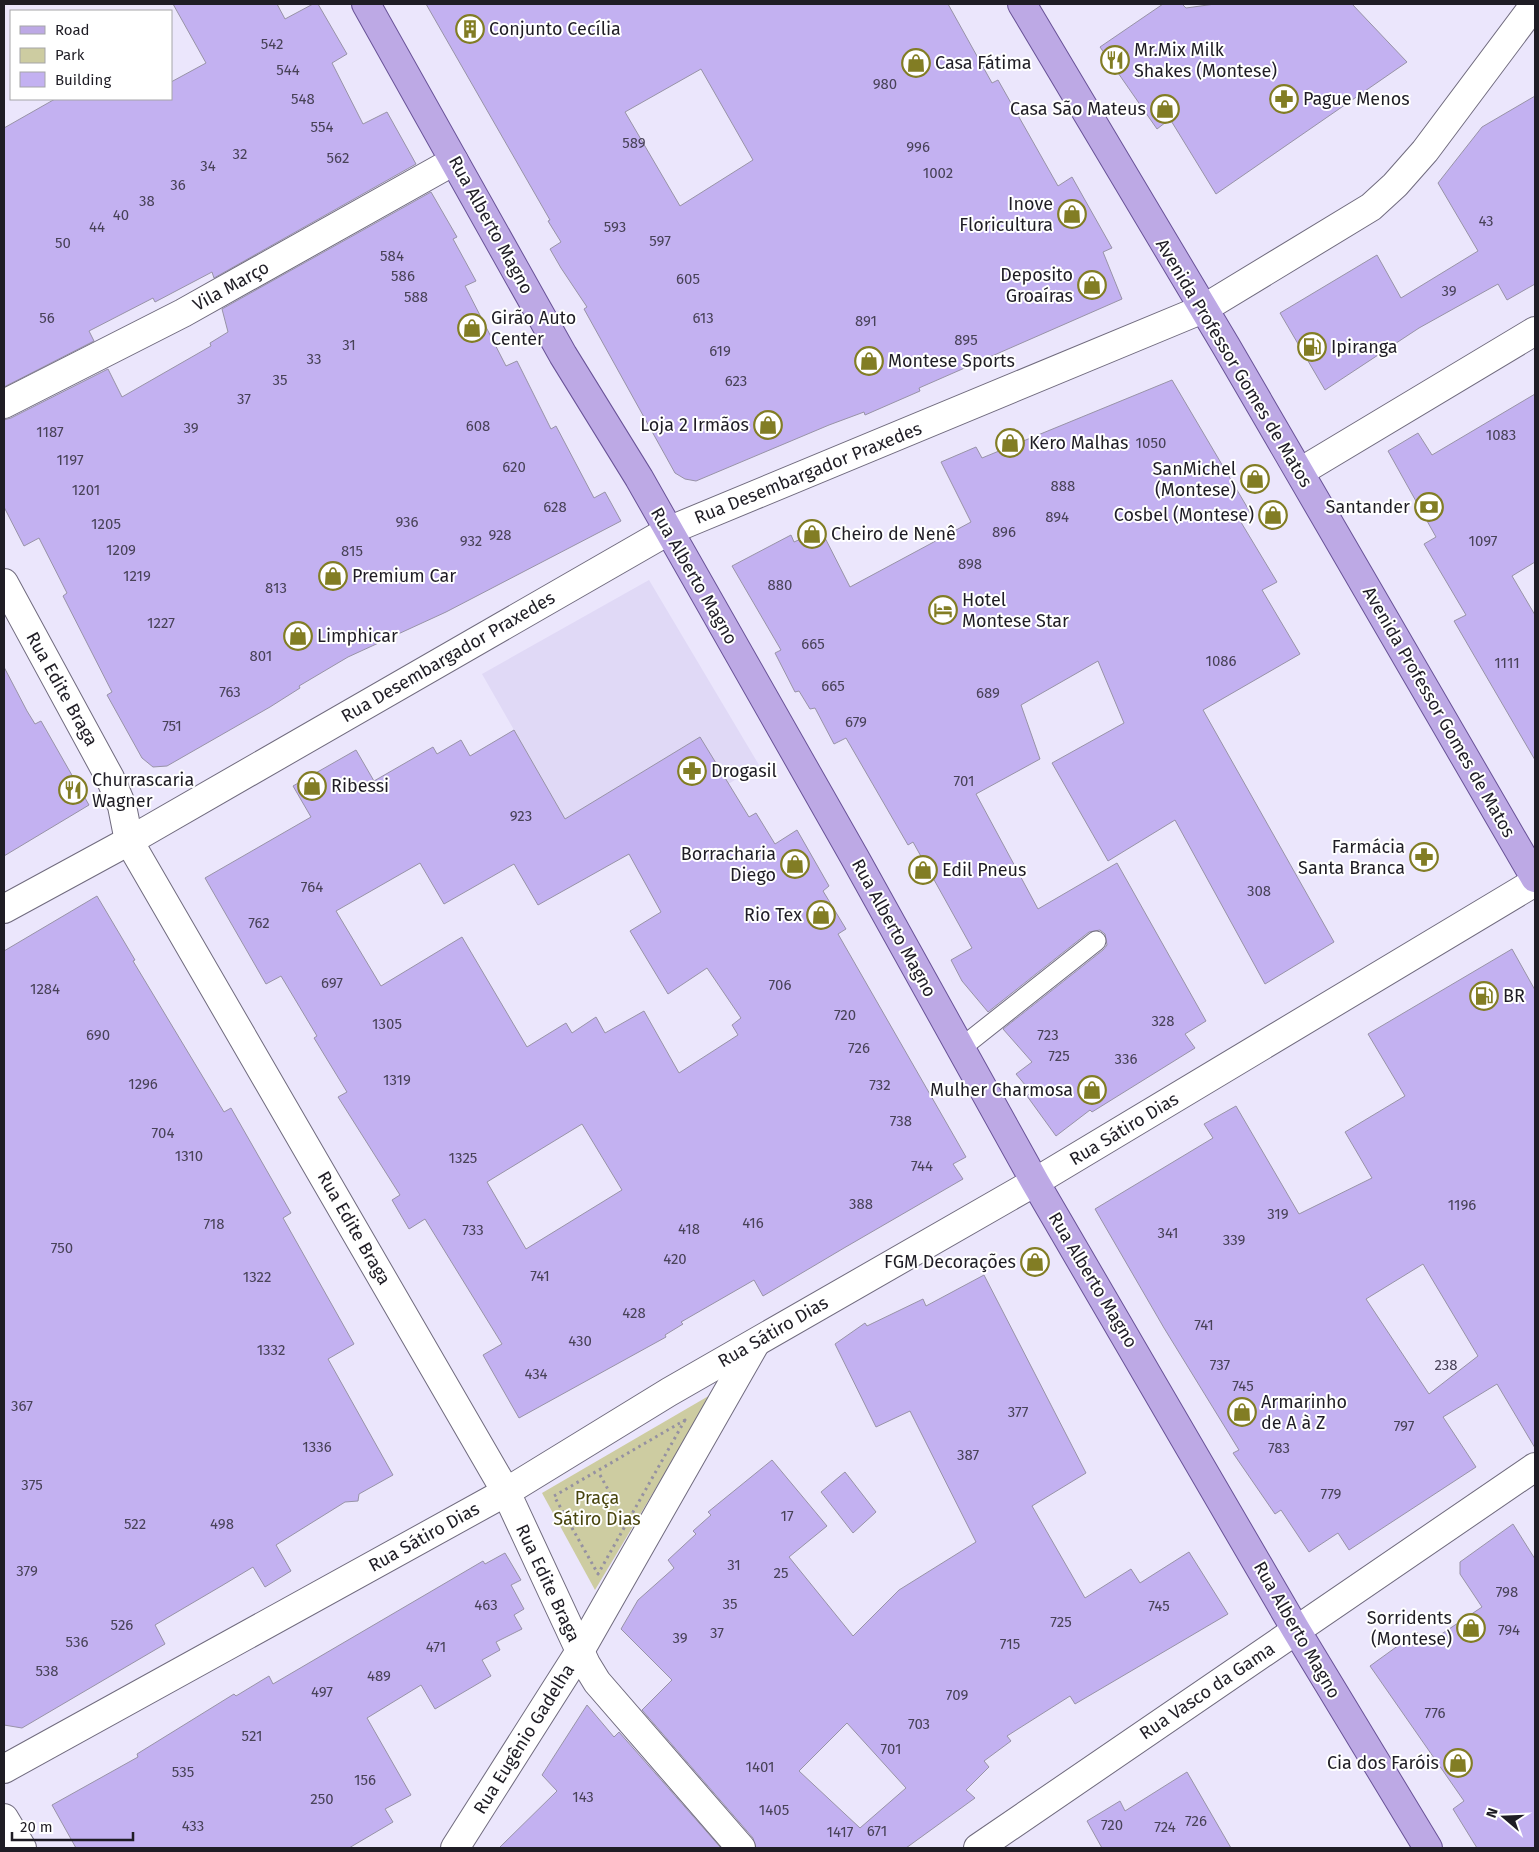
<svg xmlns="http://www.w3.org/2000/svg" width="1539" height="1852" viewBox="0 0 1539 1852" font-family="'Fira Sans',sans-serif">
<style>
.built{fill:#e0d9f6}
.green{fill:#cdcca1}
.building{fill:#c3b1f1;stroke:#9893a7;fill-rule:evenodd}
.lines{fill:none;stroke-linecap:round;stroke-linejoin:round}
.service-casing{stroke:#706b7e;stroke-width:21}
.minor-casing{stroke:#706b7e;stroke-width:30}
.tertiary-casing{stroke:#706b7e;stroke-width:30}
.primary-casing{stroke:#695397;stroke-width:30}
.path{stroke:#9591a1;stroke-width:3;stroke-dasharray:2.5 4;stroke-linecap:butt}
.service{stroke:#fff;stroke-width:19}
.minor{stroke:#fff;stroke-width:28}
.tertiary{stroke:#fff;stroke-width:28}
.primary{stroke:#bda9e5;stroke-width:28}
.labels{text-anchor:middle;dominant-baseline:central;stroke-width:4;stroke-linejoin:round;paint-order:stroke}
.number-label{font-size:15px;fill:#484258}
.poi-label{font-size:18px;fill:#1f1d25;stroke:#fff;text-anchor:start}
.street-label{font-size:18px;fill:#1f1d25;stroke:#fff}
.park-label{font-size:18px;fill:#47440d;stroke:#fff}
</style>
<rect width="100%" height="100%" fill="#ebe6fc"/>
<polygon class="built" points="649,580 759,765 593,868 482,674"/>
<polygon class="green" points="712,1394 595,1590 542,1493"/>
<g class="building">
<polygon points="173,4 277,4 285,19 313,4 318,4 347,54 332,63 363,124 387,112 416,164 214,278 212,272 155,302 153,298 89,331 94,341 4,387 4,128 55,99 171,99 171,82 206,63"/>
<path d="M426,4H948L992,83L998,80L1058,186L1072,177L1112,248L1103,252L1122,299L919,388L920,391L865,415L864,412L829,425L696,481L685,479L675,473L584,309L587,307L561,268L550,249L561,242L548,221L550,220ZM701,69L753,160L680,206L625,112Z"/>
<polygon points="1163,4 1182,4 1186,8 1215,4 1352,4 1407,62 1216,194 1170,119 1157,129 1100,47"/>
<polygon points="1535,96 1535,284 1507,300 1498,284 1419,328 1325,390 1280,313 1377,255 1401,298 1478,251 1438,183 1482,127"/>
<polygon points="431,192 457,237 453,239 476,281 465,286 506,366 517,361 551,429 556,426 594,498 605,492 621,521 446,612 348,657 299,686 300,688 270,707 167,766 153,767 142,758 107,695 112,692 63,596 67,593 39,538 24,546 4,507 4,420 11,418 108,369 122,397 211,346 210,343 228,332 222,309"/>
<polygon points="1172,380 1250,512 1239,519 1277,582 1262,590 1300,654 1203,710 1334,942 1265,984 1175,820 1108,861 1052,763 1124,723 1098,661 1021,705 1040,759 976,794 1038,909 1117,863 1206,1021 1185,1034 1195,1048 1092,1112 1090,1110 1056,1136 1027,1096 1031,1092 1016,1074 1032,1062 1003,1029 1103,950 1107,945 1105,934 1100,930 1089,932 988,1012 962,981 951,960 972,948 913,842 908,845 846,738 834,744 815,708 810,709 799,691 795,692 775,653 781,650 732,566 791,535 794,542 821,530 850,587 971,522 941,462 976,447 982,458"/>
<polygon points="1535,394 1535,562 1512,576 1535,615 1535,760 1454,621 1466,615 1424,544 1436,537 1388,451 1418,433 1432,455"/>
<polygon points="4,667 27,711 35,724 41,721 89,805 4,856"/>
<path d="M514,730L565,819L700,737L749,817L756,813L775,844L797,830L829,886L823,891L846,929L838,934L966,1157L953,1164L963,1179L844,1248L763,1296L754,1280L681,1322L683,1324L665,1335L666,1337L519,1418L483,1355L502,1344L425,1219L409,1229L392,1200L400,1195L338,1097L347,1092L314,1038L317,1036L281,976L266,984L205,878L311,817L293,786L356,750L374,781L433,747L437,754L461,740L470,756ZM629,854L661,912L630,931L668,994L707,968L741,1018L732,1025L738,1035L679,1073L644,1011L605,1033L596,1017L572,1033L566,1023L527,1047L462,937L381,986L336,911L420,863L444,904L514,864L538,905ZM582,1124L622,1190L526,1249L487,1182Z"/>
<polygon points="97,896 135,960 133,961 224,1112 231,1108 291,1213 283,1218 354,1344 328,1359 393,1475 359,1494 358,1501 345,1502 276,1545 291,1571 265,1587 253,1567 223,1585 155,1625 165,1644 22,1728 4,1725 4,951"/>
<path d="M1512,949L1535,990V1448L1497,1384L1443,1417L1476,1467L1349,1550L1338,1533L1309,1552L1281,1510L1275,1514L1233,1453L1239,1450L1164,1328L1095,1209L1213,1138L1204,1124L1236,1106L1299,1214L1372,1178L1345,1132L1405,1096L1368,1034ZM1423,1264L1478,1356L1429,1394L1366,1299Z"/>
<path d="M984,1275L1086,1473L1032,1506L1085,1598L1131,1569L1140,1583L1189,1552L1228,1614L1075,1704L1070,1696L1007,1736L1011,1741L984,1761L989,1767L966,1790L975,1798L906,1848H756L753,1838L642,1710L672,1680L621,1629L638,1600L674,1568L668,1560L696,1534L693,1531L711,1515L708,1512L772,1460L827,1526L789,1557L853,1636L899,1590L976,1542L910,1411L876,1427L835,1344L865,1323L867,1326L923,1299L926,1306ZM847,1723L906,1788L860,1828L799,1771Z"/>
<polygon points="845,1472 876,1512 853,1533 821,1492"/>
<polygon points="1513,1524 1535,1559 1535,1848 1477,1848 1453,1809 1464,1801 1370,1666 1417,1632 1425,1645 1482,1607 1460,1574 1460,1562"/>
<polygon points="505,1553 521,1580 511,1585 524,1609 514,1615 522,1629 496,1642 500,1650 482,1660 491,1676 435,1709 421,1685 367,1718 411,1795 385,1809 393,1822 349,1848 76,1848 52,1805 138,1757 137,1754 234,1694 236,1696 269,1676 273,1684 483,1561 485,1564"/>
<polygon points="587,1705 614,1737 619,1732 721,1848 499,1848 557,1791 542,1775"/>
<polygon points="1187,1772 1231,1848 1102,1848 1087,1821 1120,1801 1125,1811"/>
</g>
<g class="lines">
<defs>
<polyline id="service" points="961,1048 1096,941"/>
<g id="minor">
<polyline points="4,404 183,313 454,161"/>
<polyline points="1300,472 1535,331"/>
<polyline points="4,583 110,778 122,806 129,841 506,1492 586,1664 597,1682 741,1848"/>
<polyline points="4,1769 506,1492 669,1392 1035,1182"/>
<polyline points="4,1818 22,1848"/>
<polyline points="455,1848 580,1651 755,1344"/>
<polyline points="978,1848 1535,1467"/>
</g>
<g id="tertiary">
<polyline points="4,909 129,841 668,531 1203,309 1371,207 1395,185 1425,151 1535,4"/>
<polyline points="1035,1182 1535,882"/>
</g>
<g id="primary">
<polyline points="366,4 563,355 639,478 855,858 1035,1182 1296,1630 1428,1848"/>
<polyline points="1022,4 1226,346 1535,878"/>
</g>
</defs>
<use href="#service" class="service-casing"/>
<use href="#minor" class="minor-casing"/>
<use href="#tertiary" class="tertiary-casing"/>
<use href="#primary" class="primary-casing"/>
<g class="path">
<polygon points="685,1420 598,1574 554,1496"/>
<polyline points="600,1475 620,1511"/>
</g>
<use href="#service" class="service"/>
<use href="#minor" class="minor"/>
<use href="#tertiary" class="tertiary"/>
<use href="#primary" class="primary"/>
</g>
<defs>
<symbol id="building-ring" viewBox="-11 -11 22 22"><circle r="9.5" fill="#fff" stroke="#827d24" stroke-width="1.5"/><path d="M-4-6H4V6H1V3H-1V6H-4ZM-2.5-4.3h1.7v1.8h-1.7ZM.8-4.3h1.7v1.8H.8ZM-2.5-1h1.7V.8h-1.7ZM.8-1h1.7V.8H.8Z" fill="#827d24"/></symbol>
<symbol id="restaurant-ring" viewBox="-11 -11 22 22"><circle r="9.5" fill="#fff" stroke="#827d24" stroke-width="1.5"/><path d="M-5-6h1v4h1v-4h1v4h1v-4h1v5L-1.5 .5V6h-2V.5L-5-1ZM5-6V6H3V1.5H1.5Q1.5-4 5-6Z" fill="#827d24"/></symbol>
<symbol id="shop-ring" viewBox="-11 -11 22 22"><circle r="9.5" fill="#fff" stroke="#827d24" stroke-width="1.5"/><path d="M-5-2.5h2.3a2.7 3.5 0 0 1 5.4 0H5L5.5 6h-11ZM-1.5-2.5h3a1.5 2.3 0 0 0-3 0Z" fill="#827d24"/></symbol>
<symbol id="pharmacy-ring" viewBox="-11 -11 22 22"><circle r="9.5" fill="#fff" stroke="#827d24" stroke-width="1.5"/><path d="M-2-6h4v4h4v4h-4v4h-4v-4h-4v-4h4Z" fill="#827d24"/></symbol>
<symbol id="fuel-ring" viewBox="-11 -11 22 22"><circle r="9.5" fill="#fff" stroke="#827d24" stroke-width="1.5"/><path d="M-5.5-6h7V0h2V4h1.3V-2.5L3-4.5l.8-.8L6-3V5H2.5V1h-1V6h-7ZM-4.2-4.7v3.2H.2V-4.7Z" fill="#827d24"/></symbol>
<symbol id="bank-ring" viewBox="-11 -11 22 22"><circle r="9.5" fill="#fff" stroke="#827d24" stroke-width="1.5"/><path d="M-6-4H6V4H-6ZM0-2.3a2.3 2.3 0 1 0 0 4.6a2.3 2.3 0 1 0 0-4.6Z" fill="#827d24"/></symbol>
<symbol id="hotel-ring" viewBox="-11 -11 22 22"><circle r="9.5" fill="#fff" stroke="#827d24" stroke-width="1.5"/><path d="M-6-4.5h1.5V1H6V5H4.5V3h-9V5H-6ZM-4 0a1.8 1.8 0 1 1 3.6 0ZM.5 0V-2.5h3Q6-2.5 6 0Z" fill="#827d24"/></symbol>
</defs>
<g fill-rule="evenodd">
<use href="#building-ring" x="454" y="13" width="32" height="32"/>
<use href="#restaurant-ring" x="1099" y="44" width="32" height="32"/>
<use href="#shop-ring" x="900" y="47" width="32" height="32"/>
<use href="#pharmacy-ring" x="1268" y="83" width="32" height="32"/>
<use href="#shop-ring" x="1149" y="93" width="32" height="32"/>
<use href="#shop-ring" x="1056" y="198" width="32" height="32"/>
<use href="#shop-ring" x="1076" y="269" width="32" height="32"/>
<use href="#shop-ring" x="456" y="312" width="32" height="32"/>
<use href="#fuel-ring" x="1296" y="331" width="32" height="32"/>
<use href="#shop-ring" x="853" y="345" width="32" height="32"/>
<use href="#shop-ring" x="752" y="409" width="32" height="32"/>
<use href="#shop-ring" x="994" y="427" width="32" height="32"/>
<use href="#shop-ring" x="1239" y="463" width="32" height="32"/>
<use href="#bank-ring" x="1413" y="491" width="32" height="32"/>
<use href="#shop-ring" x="1257" y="499" width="32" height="32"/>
<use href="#shop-ring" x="796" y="518" width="32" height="32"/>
<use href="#shop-ring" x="317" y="560" width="32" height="32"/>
<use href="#hotel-ring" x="927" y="594" width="32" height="32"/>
<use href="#shop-ring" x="282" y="620" width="32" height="32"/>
<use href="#pharmacy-ring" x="676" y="755" width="32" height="32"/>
<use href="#shop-ring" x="296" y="770" width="32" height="32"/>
<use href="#restaurant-ring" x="57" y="774" width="32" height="32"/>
<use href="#pharmacy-ring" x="1408" y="841" width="32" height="32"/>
<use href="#shop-ring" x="779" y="848" width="32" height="32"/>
<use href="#shop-ring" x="907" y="854" width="32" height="32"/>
<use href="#shop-ring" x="805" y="899" width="32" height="32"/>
<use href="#fuel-ring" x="1468" y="980" width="32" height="32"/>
<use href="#shop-ring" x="1076" y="1074" width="32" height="32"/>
<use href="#shop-ring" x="1019" y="1246" width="32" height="32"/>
<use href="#shop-ring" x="1226" y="1396" width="32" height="32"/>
<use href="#shop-ring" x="1455" y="1612" width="32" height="32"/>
<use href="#shop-ring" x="1442" y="1747" width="32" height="32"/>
</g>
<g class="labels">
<g class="number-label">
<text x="272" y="44">542</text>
<text x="288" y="70">544</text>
<text x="885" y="84">980</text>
<text x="303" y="99">548</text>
<text x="322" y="127">554</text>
<text x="634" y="143">589</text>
<text x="918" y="147">996</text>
<text x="240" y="154">32</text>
<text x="338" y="158">562</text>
<text x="208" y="166">34</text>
<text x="938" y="173">1002</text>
<text x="178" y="185">36</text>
<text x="147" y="201">38</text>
<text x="121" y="215">40</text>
<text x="1486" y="221">43</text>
<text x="97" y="227">44</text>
<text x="615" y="227">593</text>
<text x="660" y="241">597</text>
<text x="63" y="243">50</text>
<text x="392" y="256">584</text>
<text x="403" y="276">586</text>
<text x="688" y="279">605</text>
<text x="1449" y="291">39</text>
<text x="416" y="297">588</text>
<text x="47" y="318">56</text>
<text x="703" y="318">613</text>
<text x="866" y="321">891</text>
<text x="966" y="340">895</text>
<text x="349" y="345">31</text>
<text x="720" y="351">619</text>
<text x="314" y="359">33</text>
<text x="280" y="380">35</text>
<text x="736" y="381">623</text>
<text x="244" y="399">37</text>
<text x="478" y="426">608</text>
<text x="191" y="428">39</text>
<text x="50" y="432">1187</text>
<text x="1501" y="435">1083</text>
<text x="1151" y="443">1050</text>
<text x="70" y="460">1197</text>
<text x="514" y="467">620</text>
<text x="1063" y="486">888</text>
<text x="86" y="490">1201</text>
<text x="555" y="507">628</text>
<text x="1057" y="517">894</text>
<text x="407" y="522">936</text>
<text x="106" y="524">1205</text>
<text x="1004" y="532">896</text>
<text x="500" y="535">928</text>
<text x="471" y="541">932</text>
<text x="1483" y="541">1097</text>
<text x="121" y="550">1209</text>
<text x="352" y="551">815</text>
<text x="970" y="564">898</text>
<text x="137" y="576">1219</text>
<text x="780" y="585">880</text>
<text x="276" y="588">813</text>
<text x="161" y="623">1227</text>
<text x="813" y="644">665</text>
<text x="261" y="656">801</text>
<text x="1221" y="661">1086</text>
<text x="1507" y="663">1111</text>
<text x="833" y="686">665</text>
<text x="230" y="692">763</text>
<text x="988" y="693">689</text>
<text x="856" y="722">679</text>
<text x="172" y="726">751</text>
<text x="964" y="781">701</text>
<text x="521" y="816">923</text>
<text x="312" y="887">764</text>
<text x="1259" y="891">308</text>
<text x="259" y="923">762</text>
<text x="332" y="983">697</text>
<text x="780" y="985">706</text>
<text x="45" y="989">1284</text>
<text x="845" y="1015">720</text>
<text x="1163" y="1021">328</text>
<text x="387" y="1024">1305</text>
<text x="98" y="1035">690</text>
<text x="1048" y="1035">723</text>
<text x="859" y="1048">726</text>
<text x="1059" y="1056">725</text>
<text x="1126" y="1059">336</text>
<text x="397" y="1080">1319</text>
<text x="143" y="1084">1296</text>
<text x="880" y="1085">732</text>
<text x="901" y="1121">738</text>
<text x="163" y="1133">704</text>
<text x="189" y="1156">1310</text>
<text x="463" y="1158">1325</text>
<text x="922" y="1166">744</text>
<text x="861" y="1204">388</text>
<text x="1462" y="1205">1196</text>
<text x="1278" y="1214">319</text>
<text x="753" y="1223">416</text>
<text x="214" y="1224">718</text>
<text x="689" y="1229">418</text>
<text x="473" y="1230">733</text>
<text x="1168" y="1233">341</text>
<text x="1234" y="1240">339</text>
<text x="62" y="1248">750</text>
<text x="675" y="1259">420</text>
<text x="540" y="1276">741</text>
<text x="257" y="1277">1322</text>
<text x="634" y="1313">428</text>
<text x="1204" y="1325">741</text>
<text x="580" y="1341">430</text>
<text x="271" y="1350">1332</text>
<text x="1220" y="1365">737</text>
<text x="1446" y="1365">238</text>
<text x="536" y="1374">434</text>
<text x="1243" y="1386">745</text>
<text x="22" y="1406">367</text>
<text x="1018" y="1412">377</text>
<text x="1404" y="1426">797</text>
<text x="317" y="1447">1336</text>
<text x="1279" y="1448">783</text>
<text x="968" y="1455">387</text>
<text x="32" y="1485">375</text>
<text x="1331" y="1494">779</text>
<text x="787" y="1516">17</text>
<text x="135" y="1524">522</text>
<text x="222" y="1524">498</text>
<text x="734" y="1565">31</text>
<text x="27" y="1571">379</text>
<text x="781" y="1573">25</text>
<text x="1507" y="1592">798</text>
<text x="730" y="1604">35</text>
<text x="486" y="1605">463</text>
<text x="1159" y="1606">745</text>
<text x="1061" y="1622">725</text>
<text x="122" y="1625">526</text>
<text x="1509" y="1630">794</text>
<text x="717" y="1633">37</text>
<text x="680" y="1638">39</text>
<text x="77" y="1642">536</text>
<text x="1010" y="1644">715</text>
<text x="436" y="1647">471</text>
<text x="47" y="1671">538</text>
<text x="379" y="1676">489</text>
<text x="322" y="1692">497</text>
<text x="957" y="1695">709</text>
<text x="1435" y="1713">776</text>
<text x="919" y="1724">703</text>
<text x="252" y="1736">521</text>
<text x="891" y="1749">701</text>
<text x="760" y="1767">1401</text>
<text x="183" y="1772">535</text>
<text x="365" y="1780">156</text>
<text x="583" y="1797">143</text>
<text x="322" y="1799">250</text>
<text x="774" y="1810">1405</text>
<text x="1196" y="1821">726</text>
<text x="1112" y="1825">720</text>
<text x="193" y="1826">433</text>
<text x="1165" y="1827">724</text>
<text x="877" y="1831">671</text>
<text x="840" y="1832">1417</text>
</g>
<g class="poi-label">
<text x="489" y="29">Conjunto Cecília</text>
<text x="1134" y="50">Mr.Mix Milk<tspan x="1134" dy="21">Shakes (Montese)</tspan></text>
<text x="935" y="63">Casa Fátima</text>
<text x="1303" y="99">Pague Menos</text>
<text x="1146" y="109" text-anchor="end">Casa São Mateus</text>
<text x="1053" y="204" text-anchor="end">Inove<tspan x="1053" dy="21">Floricultura</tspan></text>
<text x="1073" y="275" text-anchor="end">Deposito<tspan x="1073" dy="21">Groaíras</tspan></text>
<text x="491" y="318">Girão Auto<tspan x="491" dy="21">Center</tspan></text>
<text x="1331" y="347">Ipiranga</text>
<text x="888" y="361">Montese Sports</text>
<text x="749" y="425" text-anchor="end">Loja 2 Irmãos</text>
<text x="1029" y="443">Kero Malhas</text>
<text x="1236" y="469" text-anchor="end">SanMichel<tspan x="1236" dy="21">(Montese)</tspan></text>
<text x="1410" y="507" text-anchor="end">Santander</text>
<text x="1254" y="515" text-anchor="end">Cosbel (Montese)</text>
<text x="831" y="534">Cheiro de Nenê</text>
<text x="352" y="576">Premium Car</text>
<text x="962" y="600">Hotel<tspan x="962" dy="21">Montese Star</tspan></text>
<text x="317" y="636">Limphicar</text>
<text x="711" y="771">Drogasil</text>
<text x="92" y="780">Churrascaria<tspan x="92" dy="21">Wagner</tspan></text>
<text x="331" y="786">Ribessi</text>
<text x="1405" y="847" text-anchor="end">Farmácia<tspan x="1405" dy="21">Santa Branca</tspan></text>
<text x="776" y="854" text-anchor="end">Borracharia<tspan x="776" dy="21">Diego</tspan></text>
<text x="942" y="870">Edil Pneus</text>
<text x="802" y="915" text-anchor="end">Rio Tex</text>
<text x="1503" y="996">BR</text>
<text x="1073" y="1090" text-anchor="end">Mulher Charmosa</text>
<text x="1016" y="1262" text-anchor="end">FGM Decorações</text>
<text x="1261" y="1402">Armarinho<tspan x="1261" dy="21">de A à Z</tspan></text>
<text x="1452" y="1618" text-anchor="end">Sorridents<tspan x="1452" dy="21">(Montese)</tspan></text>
<text x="1439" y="1763" text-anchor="end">Cia dos Faróis</text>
</g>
<g class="street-label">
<text transform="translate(491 225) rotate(61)">Rua Alberto Magno</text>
<text transform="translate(231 286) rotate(-29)">Vila Março</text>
<text transform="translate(1234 363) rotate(59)">Avenida Professor Gomes de Matos</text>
<text transform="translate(808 473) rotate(-22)">Rua Desembargador Praxedes</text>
<text transform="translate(694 576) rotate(60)">Rua Alberto Magno</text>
<text transform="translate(448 657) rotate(-30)">Rua Desembargador Praxedes</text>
<text transform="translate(62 689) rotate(61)">Rua Edite Braga</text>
<text transform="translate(1439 712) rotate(60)">Avenida Professor Gomes de Matos</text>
<text transform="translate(894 928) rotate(61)">Rua Alberto Magno</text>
<text transform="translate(1124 1129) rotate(-31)">Rua Sátiro Dias</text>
<text transform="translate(354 1228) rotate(60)">Rua Edite Braga</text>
<text transform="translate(1093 1280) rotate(59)">Rua Alberto Magno</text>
<text transform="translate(773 1332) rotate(-30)">Rua Sátiro Dias</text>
<text transform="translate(424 1537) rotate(-29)">Rua Sátiro Dias</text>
<text transform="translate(548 1583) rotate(65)">Rua Edite Braga</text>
<text transform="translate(1297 1630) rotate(60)">Rua Alberto Magno</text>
<text transform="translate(1207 1691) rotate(-34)">Rua Vasco da Gama</text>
<text transform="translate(524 1739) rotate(-58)">Rua Eugênio Gadelha</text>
</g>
<g class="park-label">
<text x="597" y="1498">Praça<tspan x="597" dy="21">Sátiro Dias</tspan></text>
</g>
</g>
<rect width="1539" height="1852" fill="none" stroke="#1f1d25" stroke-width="10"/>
<rect x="10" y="10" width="162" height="90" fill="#ffffff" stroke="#a5a5a8"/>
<rect x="20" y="26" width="25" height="8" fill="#bda9e5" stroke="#a5a5a8"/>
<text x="55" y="35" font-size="15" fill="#1f1d25">Road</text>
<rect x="20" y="48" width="25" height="15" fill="#cdcca1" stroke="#a5a5a8"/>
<text x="55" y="60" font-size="15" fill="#1f1d25">Park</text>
<rect x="20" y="72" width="25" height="15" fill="#c3b1f1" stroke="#a5a5a8"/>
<text x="55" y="85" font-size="15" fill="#1f1d25">Building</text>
<g transform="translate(1504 1817) rotate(289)" stroke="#ffffff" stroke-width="4" paint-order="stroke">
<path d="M0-4L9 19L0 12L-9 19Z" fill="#1f1d25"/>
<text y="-8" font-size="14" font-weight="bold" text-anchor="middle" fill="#1f1d25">N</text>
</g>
<path d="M12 1832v8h121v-8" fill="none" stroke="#1f1d25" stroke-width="2.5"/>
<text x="20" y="1832" font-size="15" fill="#1f1d25" stroke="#ffffff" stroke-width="4" paint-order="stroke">20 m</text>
</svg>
